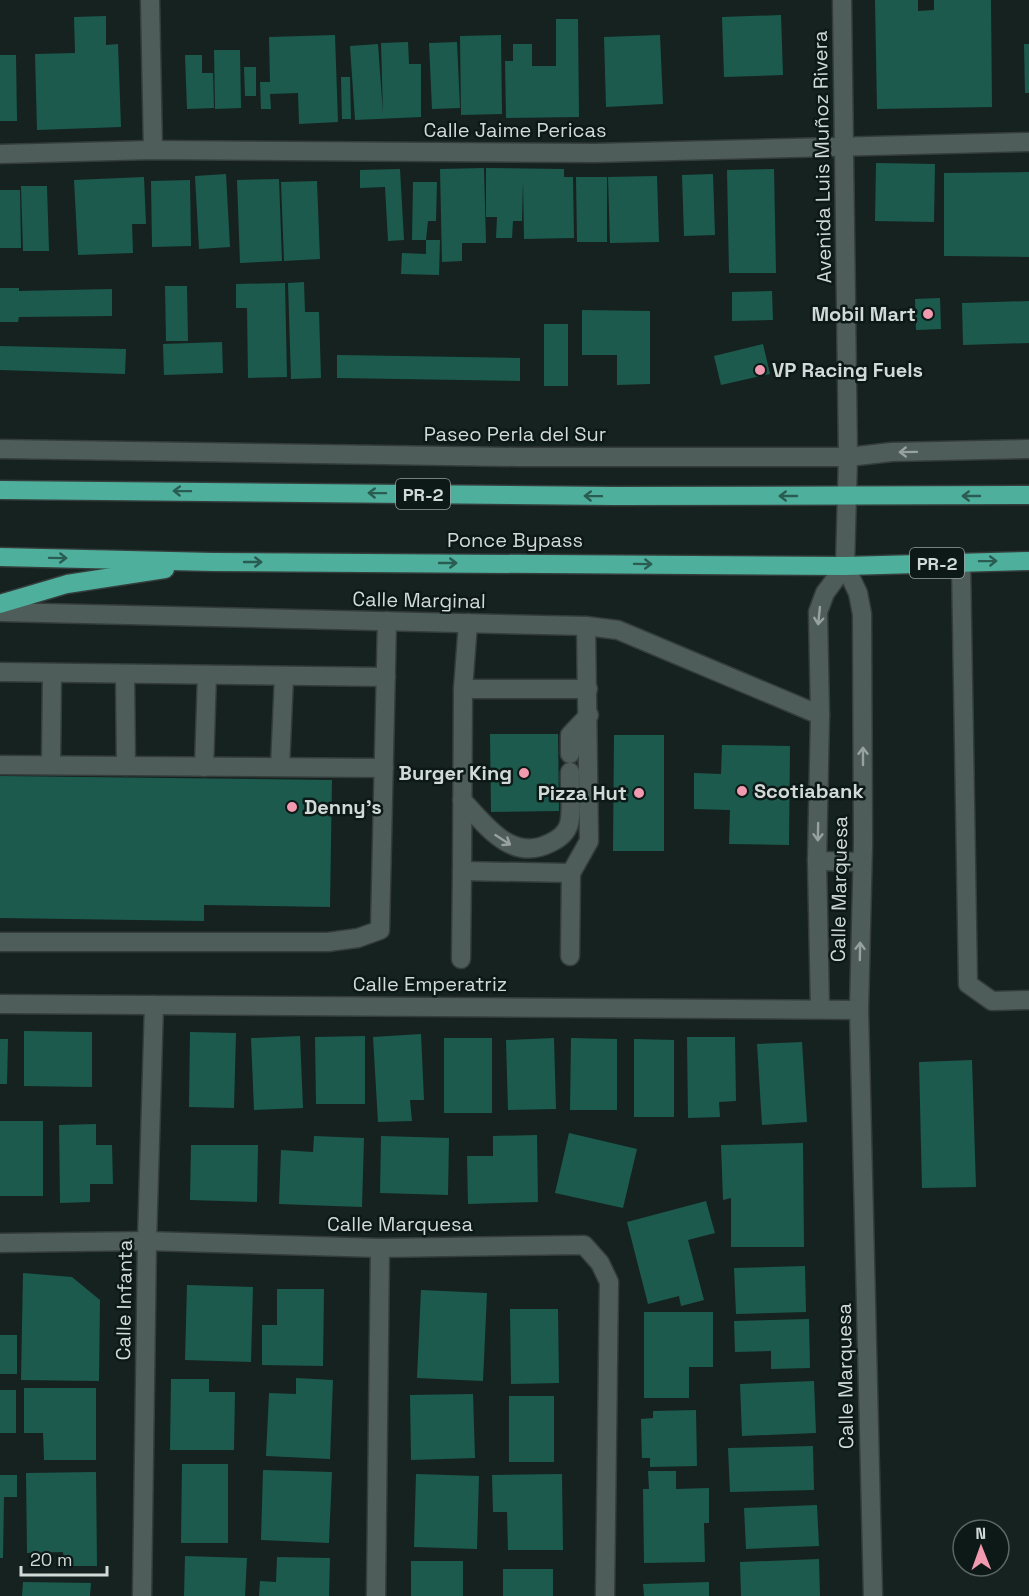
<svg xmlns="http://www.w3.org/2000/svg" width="1029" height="1596" viewBox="0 0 1029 1596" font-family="'Space Grotesk',sans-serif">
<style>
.building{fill:#1c5a4e}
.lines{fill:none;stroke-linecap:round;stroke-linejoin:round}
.minor-casing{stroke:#343d3b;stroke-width:21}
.highway-casing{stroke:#343d3b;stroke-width:21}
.minor{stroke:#4e5d59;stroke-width:18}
.highway{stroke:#4eaf9c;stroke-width:18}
.oneway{stroke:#97a29f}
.oneway2{stroke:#2a5c52}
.poi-dot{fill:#f29aaf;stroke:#0d1916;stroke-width:2}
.labels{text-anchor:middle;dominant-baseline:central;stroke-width:5;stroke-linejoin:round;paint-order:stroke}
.shield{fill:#0d1916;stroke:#97a09e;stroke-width:1.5}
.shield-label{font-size:18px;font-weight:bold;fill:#d2dad8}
.street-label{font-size:20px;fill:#d2dad8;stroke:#0d1916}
.poi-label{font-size:20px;font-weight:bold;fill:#d2dad8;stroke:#0d1916;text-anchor:end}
</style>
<rect width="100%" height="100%" fill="#16221f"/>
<g class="building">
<polygon points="875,0 918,0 918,11 934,10 934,0 991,0 992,107 877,109"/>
<polygon points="781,15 783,75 724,77 722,17"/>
<polygon points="106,16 106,45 118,44 121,127 37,130 35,54 75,53 74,17"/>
<polygon points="556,19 578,19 579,117 506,118 505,61 513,61 513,44 532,44 532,66 556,66"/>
<polygon points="335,35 338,122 299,124 298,93 270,94 271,109 261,109 260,82 270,82 269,37"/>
<polygon points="501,35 502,114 461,115 460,36"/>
<polygon points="660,35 663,104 606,107 604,37"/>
<polygon points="408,42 409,64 421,64 421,117 355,120 350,46 378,44 383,114 381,43"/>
<polygon points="457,42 460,108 432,109 429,43"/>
<polygon points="1024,44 1029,44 1029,93 1025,93"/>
<polygon points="214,50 240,50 241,108 215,109"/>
<polygon points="0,55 16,55 17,121 0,121"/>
<polygon points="185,55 202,55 202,73 213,73 214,108 187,109"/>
<polygon points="244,67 256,67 256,96 245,96"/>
<polygon points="341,77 350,77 351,119 342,119"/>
<polygon points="876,163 935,164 934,222 875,221"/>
<polygon points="484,168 486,243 462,243 462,261 442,262 440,169"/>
<polygon points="486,168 564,169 564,177 573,177 574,238 524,239 523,181 522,221 513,221 512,238 496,238 497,217 486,217"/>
<polygon points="400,169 404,240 388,241 385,187 360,188 360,170"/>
<polygon points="774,169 776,273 729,273 727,170"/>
<polygon points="1029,172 1029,257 944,256 944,173"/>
<polygon points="226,174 230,247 199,249 195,176"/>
<polygon points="713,174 715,235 684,236 682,175"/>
<polygon points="657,176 659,242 610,243 608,177"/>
<polygon points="144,177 146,224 132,224 133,253 78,255 74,180"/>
<polygon points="576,177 607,177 607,242 577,242"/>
<polygon points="279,179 282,261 240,263 237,180"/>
<polygon points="190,180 191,246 152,247 151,181"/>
<polygon points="317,181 320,259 284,261 281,182"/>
<polygon points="413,182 437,182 436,221 428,221 426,240 412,240"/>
<polygon points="21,186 47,186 49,251 23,251"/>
<polygon points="0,190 20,190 21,248 0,248"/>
<polygon points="426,240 440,240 439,275 401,274 402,253 426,254"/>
<polygon points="304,282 305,312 319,312 321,378 291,379 288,283"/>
<polygon points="285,283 287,377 248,378 247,308 236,308 236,284"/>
<polygon points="165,286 187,286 188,341 166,341"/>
<polygon points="0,288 19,288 19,291 112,289 112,316 19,317 18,322 0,322"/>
<polygon points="772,291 773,320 732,321 732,292"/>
<polygon points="940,298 941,329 916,330 915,299"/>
<polygon points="1029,301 1029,343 963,345 962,303"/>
<polygon points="582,310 650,311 650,384 617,385 617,355 582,355"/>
<rect x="544" y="324" width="24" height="62"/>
<polygon points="222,342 223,373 164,375 163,344"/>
<polygon points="763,344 770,374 721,385 714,356"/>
<polygon points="0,346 126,349 125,374 0,370"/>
<polygon points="337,355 520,358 520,381 337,378"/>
<polygon points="490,734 558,734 559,811 491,812"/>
<polygon points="614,735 664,735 664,851 613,851"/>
<polygon points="722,745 790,746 789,845 729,844 730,810 694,809 694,773 721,774"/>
<polygon points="0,776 332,780 330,907 204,905 204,921 0,918"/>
<polygon points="24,1031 92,1032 92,1087 24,1086"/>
<polygon points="190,1032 236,1033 234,1108 189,1107"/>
<polygon points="421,1034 424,1100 410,1100 412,1121 378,1122 373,1037"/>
<polygon points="300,1036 303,1108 254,1110 251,1038"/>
<polygon points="365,1036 365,1104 316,1104 315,1037"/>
<polygon points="687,1037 735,1037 736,1101 719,1102 720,1117 688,1118"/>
<rect x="444" y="1038" width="48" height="75"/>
<polygon points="554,1038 556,1109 508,1110 506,1040"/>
<polygon points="571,1038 617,1039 617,1110 570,1110"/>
<polygon points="0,1039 8,1039 7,1084 0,1084"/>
<polygon points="634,1039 674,1040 674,1117 634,1117"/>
<polygon points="802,1042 807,1122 762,1125 757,1044"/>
<polygon points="972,1060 976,1187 922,1188 919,1062"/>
<rect x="0" y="1121" width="43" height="75"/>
<polygon points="96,1124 96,1145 112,1145 113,1184 90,1184 90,1202 60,1203 59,1125"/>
<polygon points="569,1133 637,1149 623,1208 555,1193"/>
<polygon points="537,1135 538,1202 468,1204 467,1156 493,1156 493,1136"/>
<polygon points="314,1136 364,1138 362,1207 279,1204 281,1150 313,1152"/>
<polygon points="381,1136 449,1138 448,1195 380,1193"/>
<polygon points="803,1143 804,1247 731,1247 731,1198 723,1200 721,1145"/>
<polygon points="191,1145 258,1145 257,1202 190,1200"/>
<polygon points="706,1201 715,1233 688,1240 704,1300 681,1306 679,1296 648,1304 627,1222"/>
<polygon points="805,1266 806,1312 736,1314 734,1268"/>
<polygon points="23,1273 72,1277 100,1300 99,1381 21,1380"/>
<polygon points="187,1285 253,1287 251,1362 185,1360"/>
<polygon points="277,1289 324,1289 323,1366 262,1365 262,1325 277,1325"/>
<polygon points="421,1290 487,1293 483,1381 417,1378"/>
<polygon points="510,1309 558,1309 559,1383 511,1384"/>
<polygon points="644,1312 713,1312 713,1367 689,1367 689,1398 644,1398"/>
<polygon points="809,1319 810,1368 771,1369 771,1351 735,1352 734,1321"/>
<rect x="0" y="1335" width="17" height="39"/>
<polygon points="296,1378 333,1380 330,1459 266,1456 269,1393 296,1394"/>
<polygon points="171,1379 209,1379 209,1392 235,1392 234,1450 170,1450"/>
<polygon points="814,1381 816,1433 742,1436 740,1384"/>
<polygon points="24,1388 96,1388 96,1460 44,1460 43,1433 24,1433"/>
<rect x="0" y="1390" width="16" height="43"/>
<polygon points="473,1394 475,1458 411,1460 410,1395"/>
<rect x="509" y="1396" width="45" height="66"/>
<polygon points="696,1410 697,1466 650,1467 650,1458 642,1458 641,1419 653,1418 653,1411"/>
<polygon points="813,1446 814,1490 730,1492 728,1448"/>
<polygon points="182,1464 228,1464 228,1543 181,1543"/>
<polygon points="263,1470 332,1472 329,1543 261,1540"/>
<polygon points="648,1471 676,1471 676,1489 709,1488 709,1523 704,1523 705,1562 644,1563 643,1489 649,1489"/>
<polygon points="96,1472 97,1566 64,1566 63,1552 27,1553 26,1473"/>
<polygon points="416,1474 479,1476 477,1549 414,1547"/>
<polygon points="562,1474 563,1550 508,1550 507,1512 493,1512 492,1475"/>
<polygon points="0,1475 17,1475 17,1497 4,1497 3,1558 0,1558"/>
<polygon points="817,1505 819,1546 746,1549 744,1508"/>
<polygon points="185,1556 247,1558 245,1596 184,1596"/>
<polygon points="277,1557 330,1558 329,1596 259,1596 260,1581 276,1582"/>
<polygon points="819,1559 820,1596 741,1596 740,1562"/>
<rect x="411" y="1561" width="52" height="35"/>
<rect x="503" y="1569" width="50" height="27"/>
<polygon points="23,1582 91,1583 90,1596 22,1596"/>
<polygon points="709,1582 709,1596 644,1596 643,1584"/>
</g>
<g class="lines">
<defs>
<g id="minor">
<polyline points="150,0 153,150"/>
<polyline points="842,0 848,457 845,566 858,593 862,614 863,843 859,1010 873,1596"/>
<polyline points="0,154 153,150 595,153 1029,142"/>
<polyline points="0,449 517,457 848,457 892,452 1029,449"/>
<polyline points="961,562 968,984 992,1001 1029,1000"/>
<polyline points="0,612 586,626 618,630 820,715"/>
<polyline points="468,623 463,689 462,871 571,873 589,841 586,626"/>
<polyline points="0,672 386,677"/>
<polyline points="125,674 126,766"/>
<polyline points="463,689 588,689"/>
<polyline points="570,754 570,735 589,715"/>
<polyline points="0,765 384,768"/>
<polyline points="51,765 52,673"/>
<polyline points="204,767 207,675"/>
<polyline points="280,767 284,677"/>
<path d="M462,800C485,824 511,863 550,843C559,839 566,834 569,824C573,809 569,788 570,772"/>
<polyline points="817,861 862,862"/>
<polyline points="0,942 328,942 358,938 380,930 387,621"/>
<polyline points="570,956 571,873"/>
<polyline points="461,959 462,871"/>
<polyline points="0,1004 859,1010"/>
<polyline points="820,1009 817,861 820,715 818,612 825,593 845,566"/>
<polyline points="0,1243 147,1241 380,1248 584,1245 600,1263 609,1282 605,1596"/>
<polyline points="142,1596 147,1241 154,1005"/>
<polyline points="376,1596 380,1248"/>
</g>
<g id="highway">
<polyline points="0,490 614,496 1029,495"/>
<polyline points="0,557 213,562 845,566 1029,561"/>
<polyline points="0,604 67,584 165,569"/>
</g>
</defs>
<use href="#minor" class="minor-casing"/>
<use href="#highway" class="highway-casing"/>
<use href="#minor" class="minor"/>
<use href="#highway" class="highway"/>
</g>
<defs><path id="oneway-shaft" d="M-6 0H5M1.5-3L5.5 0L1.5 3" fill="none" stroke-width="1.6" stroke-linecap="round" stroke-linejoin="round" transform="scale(1.5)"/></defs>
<g class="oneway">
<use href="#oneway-shaft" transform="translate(908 452) rotate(179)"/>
<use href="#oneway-shaft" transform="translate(819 616) rotate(96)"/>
<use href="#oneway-shaft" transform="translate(863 756) rotate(-90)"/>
<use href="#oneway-shaft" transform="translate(818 832) rotate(91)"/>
<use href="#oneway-shaft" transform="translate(503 840) rotate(33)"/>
<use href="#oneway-shaft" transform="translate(860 951) rotate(-89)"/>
</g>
<g class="oneway2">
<use href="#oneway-shaft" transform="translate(182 491) rotate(-179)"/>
<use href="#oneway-shaft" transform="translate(377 493) rotate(-179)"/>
<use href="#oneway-shaft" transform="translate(593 496) rotate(-179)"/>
<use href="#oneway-shaft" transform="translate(788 496) rotate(-180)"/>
<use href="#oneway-shaft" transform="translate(971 496) rotate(180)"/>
<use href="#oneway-shaft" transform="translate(58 558) rotate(1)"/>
<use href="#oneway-shaft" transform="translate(988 561) rotate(-1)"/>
<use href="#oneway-shaft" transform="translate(253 562)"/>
<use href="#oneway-shaft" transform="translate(448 563)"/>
<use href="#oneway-shaft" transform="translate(643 564) rotate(1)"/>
</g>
<g class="poi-dot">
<circle cx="928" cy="314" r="6"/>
<circle cx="760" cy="370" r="6"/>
<circle cx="524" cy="773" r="6"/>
<circle cx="742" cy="791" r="6"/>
<circle cx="639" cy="793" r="6"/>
<circle cx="292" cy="807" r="6"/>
</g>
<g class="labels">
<g class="shield">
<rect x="396" y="479" width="54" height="30" rx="4.5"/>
<rect x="910" y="548" width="54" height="30" rx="4.5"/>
</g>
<g class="shield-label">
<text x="423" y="494">PR-2</text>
<text x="937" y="563">PR-2</text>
</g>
<g class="street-label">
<text x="515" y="130">Calle Jaime Pericas</text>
<text transform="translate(822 157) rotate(-91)">Avenida Luis Muñoz Rivera</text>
<text x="515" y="434">Paseo Perla del Sur</text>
<text x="515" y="540">Ponce Bypass</text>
<text transform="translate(419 600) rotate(1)">Calle Marginal</text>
<text transform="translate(839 889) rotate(-89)">Calle Marquesa</text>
<text x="430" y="984">Calle Emperatriz</text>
<text x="400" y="1224">Calle Marquesa</text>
<text transform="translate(124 1300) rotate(-89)">Calle Infanta</text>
<text transform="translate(845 1376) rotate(-91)">Calle Marquesa</text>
</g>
<g class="poi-label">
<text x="916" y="314">Mobil Mart</text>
<text x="772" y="370" text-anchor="start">VP Racing Fuels</text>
<text x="512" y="773">Burger King</text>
<text x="754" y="791" text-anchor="start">Scotiabank</text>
<text x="627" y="793">Pizza Hut</text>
<text x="304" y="807" text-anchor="start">Denny's</text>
</g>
</g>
<g transform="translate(981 1548) rotate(359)"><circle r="28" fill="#0d1916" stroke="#5c6664" stroke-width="1.5"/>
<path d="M0-4.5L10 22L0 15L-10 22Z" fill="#f29aaf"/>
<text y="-9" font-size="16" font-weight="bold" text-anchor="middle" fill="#d2dad8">N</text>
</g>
<path d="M21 1566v9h86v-9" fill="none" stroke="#d2dad8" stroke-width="3"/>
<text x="30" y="1566" font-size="18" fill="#d2dad8" stroke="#0d1916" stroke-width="4.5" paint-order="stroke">20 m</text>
</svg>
